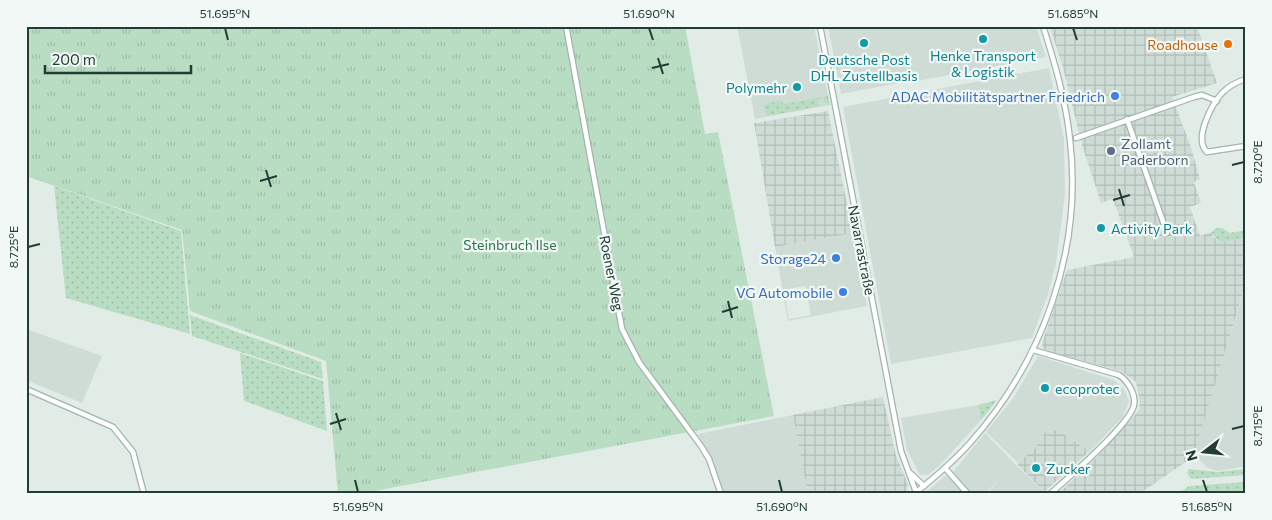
<svg xmlns="http://www.w3.org/2000/svg" width="1272" height="520" viewBox="0 0 1272 520" font-family="Commissioner,sans-serif">
<style>
.built{fill:#cfdcd6;fill-rule:evenodd}
.industrial{fill:url(#industrial-grid)}
.grass{fill:url(#grass-dots)}
.park{fill:url(#park-tufts)}
.lines{fill:none;stroke-linecap:round;stroke-linejoin:round}
.minor-casing{stroke:#a4b4ae;stroke-width:7}
.minor{stroke:#fff;stroke-width:4.5}
.ticks{fill:none;stroke:#213d36;stroke-width:2}
.culture-dot{fill:#0f9aa8;stroke:#f1f8f5;stroke-width:2}
.food-dot{fill:#e8710a;stroke:#f1f8f5;stroke-width:2}
.shop-dot{fill:#3f7fe0;stroke:#f1f8f5;stroke-width:2}
.service-dot{fill:#5c6f8a;stroke:#f1f8f5;stroke-width:2}
.labels{text-anchor:middle;dominant-baseline:central;stroke-width:4.5;stroke-linejoin:round;paint-order:stroke}
.food-label{font-size:14px;fill:#c56008;stroke:#f1f8f5;text-anchor:end}
.culture-label{font-size:14px;fill:#0d838f;stroke:#f1f8f5;text-anchor:start}
.shop-label{font-size:14px;fill:#366cbe;stroke:#f1f8f5;text-anchor:end}
.service-label{font-size:14px;fill:#4e5e75;stroke:#f1f8f5;text-anchor:start}
.park-label{font-size:14px;fill:#2a7448;stroke:#f1f8f5}
.street-label{font-size:14px;fill:#213d36;stroke:#f1f8f5}
.neatline{fill:none;stroke:#213d36;stroke-width:2}
.ticks-label{font-size:12px;text-anchor:middle;fill:#213d36}
</style>
<defs>
<pattern id="industrial-grid" width="8" height="8" patternUnits="userSpaceOnUse" patternTransform="scale(1.25)"><rect width="8" height="8" fill="#cfdcd6"/><path d="M0 4h8M4 0v8" fill="none" stroke="#b1beb8"/></pattern>
<pattern id="grass-dots" width="8" height="8" patternUnits="userSpaceOnUse" patternTransform="scale(1.25)"><rect width="8" height="8" fill="#b9ddc3"/><path d="M2 2h.1M6 6h.1" fill="none" stroke="#9fbfa8" stroke-width="1.8" stroke-linecap="round"/></pattern>
<pattern id="park-tufts" width="24" height="20" patternUnits="userSpaceOnUse" patternTransform="scale(1.25)"><rect width="24" height="20" fill="#b9ddc3"/><path d="M3 7l-1-3M5 7V3M7 7l1-3M15 17l-1-3M17 17v-4M19 17l1-3" fill="none" stroke="#9fbfa8"/></pattern>
</defs>
<rect width="100%" height="100%" fill="#e1ece7"/>
<g class="built">
<polygon points="737,26 814,26 830,105 755,119"/>
<polygon points="828,26 1036,26 1046,57 912,82 910,78 899,80 899,83 841,94"/>
<polygon points="1049,68 1064,139 1065,194 1056,263 1048,294 1032,338 891,364 843,107"/>
<path d="M853,233L867,306L788,321L775,247ZM805,286L811,315L789,319L784,290Z"/>
<polygon points="1246,285 1246,466 1218,471 1208,468 1193,455"/>
<polygon points="26,329 102,356 82,403 26,380"/>
<polygon points="1038,356 1114,380 1124,389 1129,401 1123,417 1090,451 1060,432 1048,427 1036,447 1018,463 986,432 1014,397"/>
<polygon points="978,405 981,420 940,465 928,475 920,475 907,450 901,418"/>
<polygon points="793,415 808,494 725,494 712,458 698,434"/>
<polygon points="985,433 1016,465 1044,492 986,494 1000,479 984,494 970,494 953,472"/>
<polygon points="945,476 951,477 965,494 924,494"/>
</g>
<g class="industrial">
<polygon points="1056,26 1197,26 1217,83 1172,97 1191,147 1200,179 1194,182 1201,203 1190,207 1200,236 1212,232 1212,236 1220,242 1246,238 1246,283 1193,457 1139,494 1058,494 1101,453 1130,421 1139,410 1140,402 1136,382 1121,371 1047,351 1043,348 1042,343 1067,270 1134,257 1113,199 1101,203 1082,145 1063,68 1050,27"/>
<polygon points="828,111 853,233 775,247 754,123"/>
<polygon points="883,397 896,456 908,484 906,493 808,494 793,415"/>
<polygon points="1048,427 1060,432 1090,451 1044,492 1017,464 1036,447"/>
</g>
<g class="grass">
<polygon points="828,96 830,105 827,105 823,98 818,100 819,106 767,116 763,105 780,100 784,104"/>
<polygon points="54,186 181,231 190,334 66,298"/>
<polygon points="1216,228 1222,228 1230,233 1246,230 1246,238 1220,242 1211,233"/>
<polygon points="190,315 321,362 323,379 192,336"/>
<polygon points="240,353 323,381 327,431 244,401"/>
<polygon points="997,400 981,420 978,405"/>
<polygon points="1189,469 1217,472 1246,469 1246,475 1191,479 1187,473"/>
<polygon points="1246,482 1246,494 1178,494 1189,486"/>
</g>
<polygon class="park" points="26,26 685,26 705,134 718,132 774,416 358,494 338,494 326,361 190,311 182,230 26,176"/>
<g class="lines">
<defs>
<g id="minor">
<polyline points="566,26 622,329 639,362 701,446 709,459 721,494"/>
<polyline points="820,26 901,451 916,492"/>
<path d="M1246,79C1236,82 1229,86 1222,93C1212,104 1193,139 1207,152L1246,146"/>
<polyline points="1127,119 1167,233"/>
<polyline points="1076,138 1194,97 1202,95 1217,101"/>
<path d="M1033,350L1119,375C1128,381 1136,394 1134,405C1130,425 1067,479 1050,494"/>
<polyline points="26,389 113,427 133,452 144,494"/>
<polyline points="945,468 968,494"/>
<polyline points="910,473 924,486"/>
<path d="M914,494C934,478 953,462 970,443C1043,361 1083,250 1070,140C1066,101 1055,64 1043,26"/>
</g>
</defs>
<use href="#minor" class="minor-casing"/>
<use href="#minor" class="minor"/>
</g>
<path class="ticks" d="M225,28L228,40M649,28L653,40M1073,28L1077,40M658,58L663,74M652,68L669,64M1232,165L1244,162M266,170L271,187M260,181L277,176M1119,189L1124,206M1113,200L1130,195M28,247L40,244M728,301L732,318M722,312L738,307M336,413L341,430M330,424L346,419M1232,429L1244,426M355,480L358,492M779,480L782,492M1203,480L1207,492"/>
<g class="culture-dot">
<circle cx="983" cy="39" r="5"/>
<circle cx="864" cy="43" r="5"/>
<circle cx="797" cy="87" r="5"/>
<circle cx="1101" cy="228" r="5"/>
<circle cx="1045" cy="388" r="5"/>
<circle cx="1036" cy="468" r="5"/>
</g>
<circle class="food-dot" cx="1228" cy="44" r="5"/>
<g class="shop-dot">
<circle cx="1115" cy="96" r="5"/>
<circle cx="836" cy="258" r="5"/>
<circle cx="843" cy="292" r="5"/>
</g>
<circle class="service-dot" cx="1111" cy="151" r="5"/>
<g class="labels">
<g class="food-label">
<text x="1218" y="44">Roadhouse</text>
</g>
<g class="culture-label">
<text x="983" y="55" text-anchor="middle">Henke Transport<tspan x="983" dy="16">&amp; Logistik</tspan></text>
<text x="864" y="59" text-anchor="middle">Deutsche Post<tspan x="864" dy="16">DHL Zustellbasis</tspan></text>
<text x="787" y="87" text-anchor="end">Polymehr</text>
<text x="1111" y="228">Activity Park</text>
<text x="1055" y="388">ecoprotec</text>
<text x="1046" y="468">Zucker</text>
</g>
<g class="shop-label">
<text x="1105" y="96">ADAC Mobilitätspartner Friedrich</text>
<text x="826" y="258">Storage24</text>
<text x="833" y="292">VG Automobile</text>
</g>
<g class="service-label">
<text x="1121" y="143">Zollamt<tspan x="1121" dy="16">Paderborn</tspan></text>
</g>
<g class="park-label">
<text x="510" y="244">Steinbruch Ilse</text>
</g>
<g class="street-label">
<text transform="translate(862 250) rotate(79)">Navarrastraße</text>
<text transform="translate(612 273) rotate(79)">Roener Weg</text>
</g>
</g>
<rect width="1272" height="520" fill="none" stroke="#f1f8f5" stroke-width="55"/>
<g transform="translate(1204 452) rotate(254)" stroke="#f1f8f5" stroke-width="4" paint-order="stroke">
<path d="M0-4L9 19L0 12L-9 19Z" fill="#213d36"/>
<text y="-8" font-size="14" font-weight="bold" text-anchor="middle" fill="#213d36">N</text>
</g>
<path d="M45 65v8h146v-8" fill="none" stroke="#213d36" stroke-width="2.5"/>
<text x="52" y="65" font-size="15" fill="#213d36" stroke="#f1f8f5" stroke-width="4" paint-order="stroke">200 m</text>
<rect x="28" y="28" width="1216" height="464" class="neatline"/>
<g class="ticks-label">
<text x="225" y="18">51.695°N</text>
<text x="649" y="18">51.690°N</text>
<text x="1073" y="18">51.685°N</text>
<text transform="translate(1258 162) rotate(-90)" y="4">8.720°E</text>
<text transform="translate(14 247) rotate(-90)" y="4">8.725°E</text>
<text transform="translate(1258 426) rotate(-90)" y="4">8.715°E</text>
<text x="358" y="511">51.695°N</text>
<text x="782" y="511">51.690°N</text>
<text x="1207" y="511">51.685°N</text>
</g>
</svg>
